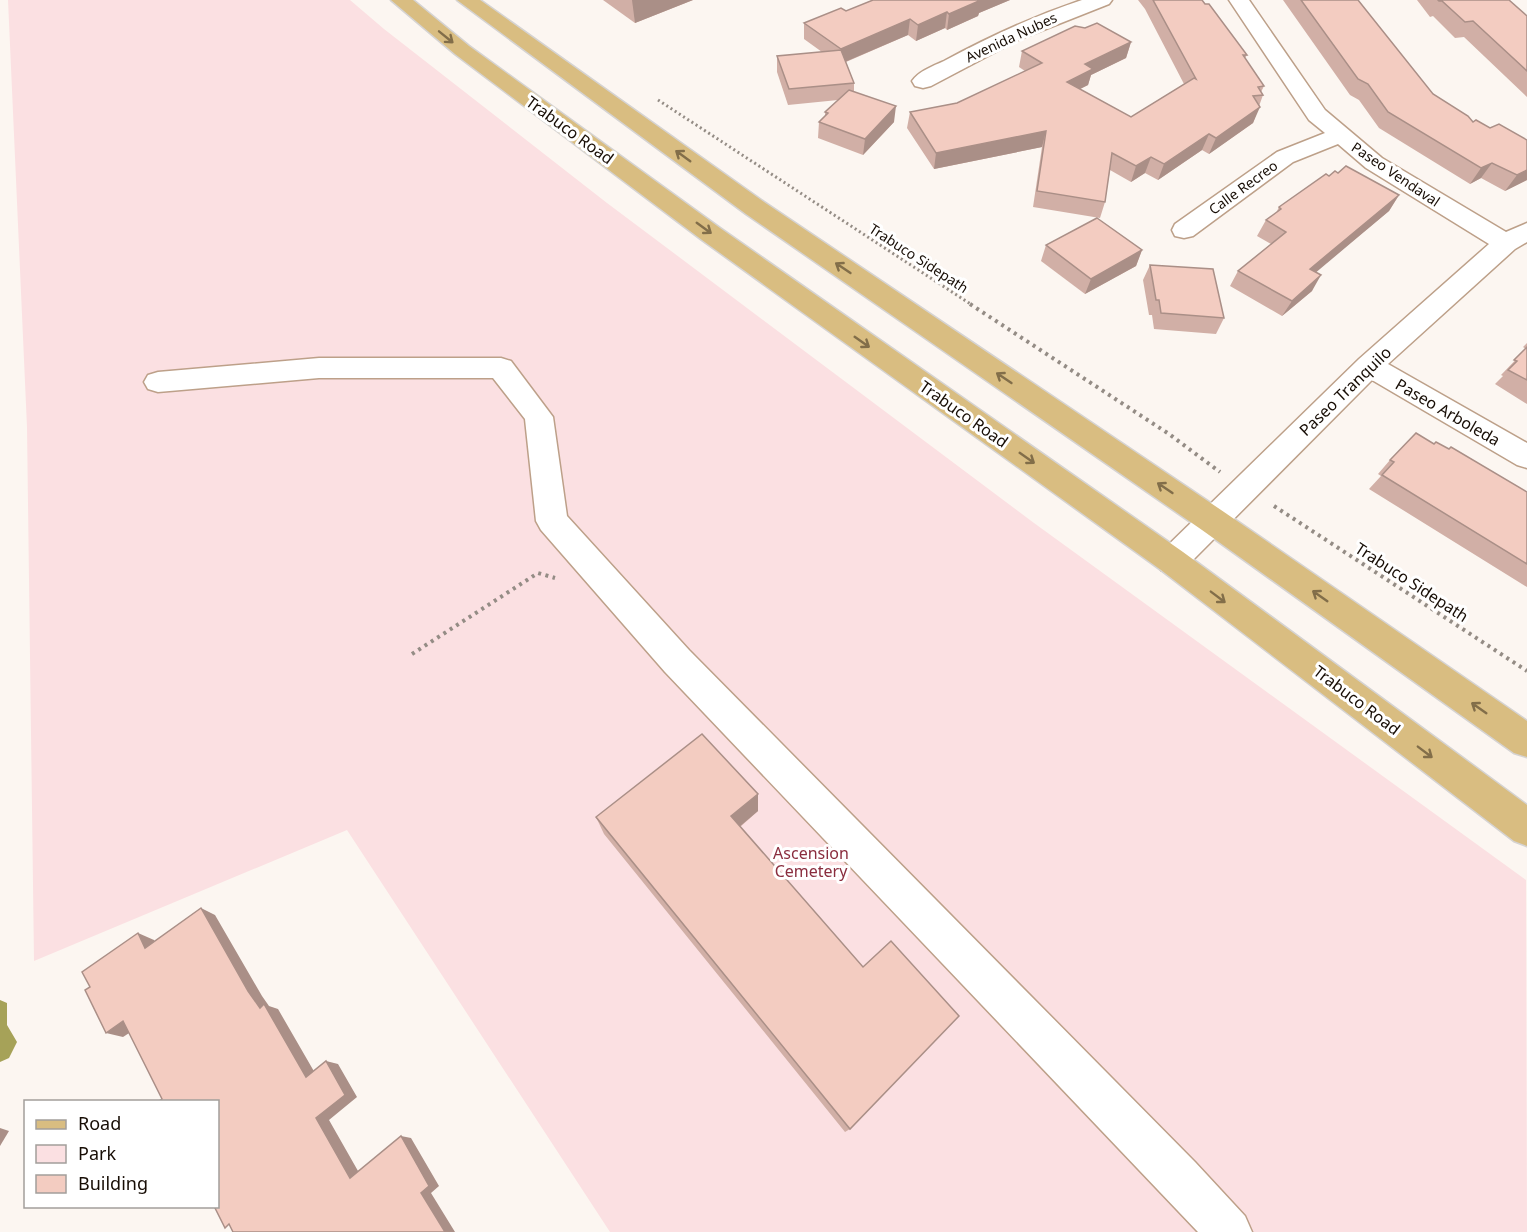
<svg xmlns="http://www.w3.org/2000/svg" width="1527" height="1232" viewBox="0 0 1527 1232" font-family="'Noto Sans',sans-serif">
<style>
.green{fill:#fbe0e2}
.water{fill:#a6a258}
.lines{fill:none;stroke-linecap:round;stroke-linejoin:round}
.minor-casing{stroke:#bda089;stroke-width:3}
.major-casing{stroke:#d5d3d2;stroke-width:3}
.path-far1{stroke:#948c85;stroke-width:3;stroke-dasharray:2 3;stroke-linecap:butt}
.path{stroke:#948c85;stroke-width:4;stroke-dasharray:3 4.5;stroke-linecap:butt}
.minor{fill:#fff;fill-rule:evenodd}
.major{fill:#d9bd81;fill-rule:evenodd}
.wall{fill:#d1afa6}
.shaded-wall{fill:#aa8f87}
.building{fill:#f3ccc1;stroke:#aa8f87;stroke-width:1.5}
.oneway{stroke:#826e49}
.labels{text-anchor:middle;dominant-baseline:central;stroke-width:6;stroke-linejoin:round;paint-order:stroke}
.far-street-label{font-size:14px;fill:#170d05;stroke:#fff}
.street-label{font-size:16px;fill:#170d05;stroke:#fff}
.park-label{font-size:16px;fill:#8a2d3e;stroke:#fff}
</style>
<rect width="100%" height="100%" fill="#fcf6f1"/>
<polygon class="green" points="8,0 350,0 384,29 607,203 1034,523 1526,880 1527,1232 610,1232 347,830 34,961 27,427"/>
<polygon class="water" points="0,1000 7,1003 7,1025 17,1042 9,1058 0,1062"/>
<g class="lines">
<defs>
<g id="minor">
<path d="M1082,0H1112L1109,4L1018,40L931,86L923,88L915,86L912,81C919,71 933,66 944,61C988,37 1034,16 1082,0Z"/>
<polygon points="1229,0 1249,0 1325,110 1382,158 1506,232 1527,223 1527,242 1515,249 1388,364 1527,443 1527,468 1517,465 1372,380 1183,570 1172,574 1161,570 1156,561 1161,552 1359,359 1489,244 1366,168 1338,144 1293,162 1193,236 1184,238 1175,236 1172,230 1175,224 1277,152 1325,133 1309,120"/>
<polygon points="319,358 501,358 511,361 553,417 567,516 689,650 1195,1162 1245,1216 1252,1232 1198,1232 665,672 541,530 536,521 525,419 493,378 319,378 158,392 148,389 144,382 148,375 158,372"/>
</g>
<g id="major">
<polygon points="391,0 413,0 469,46 720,228 1183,552 1527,805 1527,846 1514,841 1161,570 702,240 455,54"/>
<polygon points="457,0 480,0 764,202 1224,512 1527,721 1527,757 1514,753 1202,530 746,214"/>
</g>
</defs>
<use href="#minor" class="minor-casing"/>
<use href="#major" class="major-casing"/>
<polyline class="path-far1" points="658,100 972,305"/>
<g class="path">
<polyline points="970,304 1169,434 1220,472"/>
<polyline points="1274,506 1527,671"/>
<polyline points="412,654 538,573 555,578"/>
</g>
<use href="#minor" class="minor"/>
<use href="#major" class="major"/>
</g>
<g class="wall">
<polygon points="603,0 693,0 635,23"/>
<polygon points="873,0 1010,0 979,13 978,16 947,30 945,28 916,41 908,35 846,62 854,83 854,91 894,122 863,155 818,138 819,122 825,116 825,112 838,100 788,105 777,72 777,56 822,52 804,39 804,23 846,11"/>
<polygon points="1138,0 1202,0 1247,55 1245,58 1264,86 1261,92 1263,95 1253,123 1209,154 1202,150 1158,180 1145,173 1131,182 1110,170 1105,202 1100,218 1033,207 1042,147 934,169 907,128 910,112 957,103 1025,71 1019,67 1022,51 1131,42 1126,58 1091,75 1088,85 1080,89 1131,117 1184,84 1145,9"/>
<polygon points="1283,0 1358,0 1433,94 1473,122 1490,128 1527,140 1527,180 1505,191 1481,178 1470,184 1379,128 1359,100 1350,95"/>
<polygon points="1417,0 1509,0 1527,16 1527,97 1464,37 1455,38 1433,16 1430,17"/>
<polygon points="1329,176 1399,195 1389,211 1315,272 1312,291 1282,316 1230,286 1238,271 1271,244 1257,236 1266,220 1276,213 1279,207"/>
<polygon points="1046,245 1142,250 1136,266 1085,294 1041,261"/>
<polygon points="1150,265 1224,318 1216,334 1154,329 1152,315 1149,315 1143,280"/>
<polygon points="1527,343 1527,404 1495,384 1503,376 1501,375 1526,349 1523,347"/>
<polygon points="1434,444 1527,492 1527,587 1369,489 1381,476 1378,474 1390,460"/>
<polygon points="758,811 740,827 850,1129 845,1132 604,834 596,817"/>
</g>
<g class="shaded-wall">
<polygon points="632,0 693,0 635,23"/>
<polygon points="978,0 1010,0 979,13 978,16 947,30 949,14"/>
<polygon points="947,12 945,28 916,41 918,25"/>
<polygon points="910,19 908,35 840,64 841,49"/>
<polygon points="1131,42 1126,58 1091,75 1088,85 1062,98 1067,82 1085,64"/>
<polygon points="896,106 894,122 863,155 865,139"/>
<polygon points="1260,107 1253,123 1209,154 1216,138"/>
<polygon points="1046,131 1042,147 934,169 936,153"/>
<polygon points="1209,134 1202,150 1158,180 1164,164"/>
<polygon points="1151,157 1145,173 1131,182 1136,166"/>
<polygon points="1492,163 1481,178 1470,184 1481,168"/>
<polygon points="1527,170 1527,180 1505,191 1517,175"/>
<polygon points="1399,195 1389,211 1301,285 1310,269"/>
<polygon points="1142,250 1136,266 1085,294 1091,279"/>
<polygon points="1321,275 1312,291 1282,316 1292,301"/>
<polygon points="758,794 758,811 732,833 731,816"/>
<polygon points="201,908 215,915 262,996 269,1006 278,1009 319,1080 306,1077 248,991"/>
<polygon points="138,933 154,940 161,954 145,948"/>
<polygon points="123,1021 140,1026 123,1037 106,1033"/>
<polygon points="326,1061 338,1064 357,1097 329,1120 362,1178 350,1178 316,1118"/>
<polygon points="0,1128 9,1131 0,1146"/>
<polygon points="401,1136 411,1138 439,1186 431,1193 455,1232 445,1232 421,1193"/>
</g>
<g class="building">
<polygon points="873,0 981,0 949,14 947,12 918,25 910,19 841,49 804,23 841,8 846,11"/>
<polygon points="1153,0 1202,0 1205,4 1209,4 1247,55 1243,55 1264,86 1258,87 1263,95 1253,96 1260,107 1216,138 1209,134 1164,164 1151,157 1136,166 1112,153 1105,202 1037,191 1046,131 936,153 910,112 957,103 1042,63 1022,51 1075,26 1085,28 1097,23 1131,42 1085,64 1093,69 1067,82 1131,117 1194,78 1196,79"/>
<polygon points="1301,0 1358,0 1433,94 1468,116 1473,122 1476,120 1490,128 1499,124 1527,140 1527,170 1517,175 1492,163 1481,168 1388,112 1368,84 1358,79"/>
<polygon points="1438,0 1509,0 1527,16 1527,71 1473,21 1465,22 1442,1 1439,1"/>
<polygon points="841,50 854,83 789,89 777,56"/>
<polygon points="849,90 896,106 865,139 819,122 828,113 825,112"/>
<polygon points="1346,166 1399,195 1310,269 1321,275 1292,301 1238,271 1286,232 1266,220 1281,209 1279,207 1326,174 1329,176 1335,171 1338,173"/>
<polygon points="1097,218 1142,250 1091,279 1046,245"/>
<polygon points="1150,265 1213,269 1224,318 1161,313 1159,300 1156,300"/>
<polygon points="1527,347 1527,380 1508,370 1517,361 1514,360"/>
<polygon points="1416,433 1434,444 1436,442 1449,449 1451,447 1527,492 1527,564 1382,475 1394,462 1390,460"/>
<polygon points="702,734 758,794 731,816 863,967 891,941 959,1016 850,1129 596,817"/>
<polygon points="201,908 248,991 260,1008 264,1004 306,1077 326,1061 345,1095 316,1118 350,1178 401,1136 429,1186 421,1193 445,1232 233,1232 229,1224 225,1228 214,1206 218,1206 218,1101 159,1101 162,1099 123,1021 106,1033 85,990 90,987 82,972 138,933 145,948"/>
</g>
<defs><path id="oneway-shaft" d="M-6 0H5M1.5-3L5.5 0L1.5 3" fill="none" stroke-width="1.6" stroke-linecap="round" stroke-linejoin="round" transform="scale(1.5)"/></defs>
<g class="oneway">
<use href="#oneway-shaft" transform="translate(446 37) rotate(39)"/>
<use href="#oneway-shaft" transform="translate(683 156) rotate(-144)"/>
<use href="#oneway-shaft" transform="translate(704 228) rotate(36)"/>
<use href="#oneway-shaft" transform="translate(843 268) rotate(-146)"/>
<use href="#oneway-shaft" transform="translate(862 342) rotate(35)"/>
<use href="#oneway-shaft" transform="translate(1004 378) rotate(-146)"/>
<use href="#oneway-shaft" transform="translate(1027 458) rotate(35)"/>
<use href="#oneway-shaft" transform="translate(1165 488) rotate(-146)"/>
<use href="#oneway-shaft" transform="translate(1320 596) rotate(-145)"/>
<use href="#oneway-shaft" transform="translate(1218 597) rotate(37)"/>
<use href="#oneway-shaft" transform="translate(1479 708) rotate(-145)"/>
<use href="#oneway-shaft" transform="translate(1425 752) rotate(37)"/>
</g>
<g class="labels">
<g class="far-street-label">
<text transform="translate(1011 37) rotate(-25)">Avenida Nubes</text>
<text transform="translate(1396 174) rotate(34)">Paseo Vendaval</text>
<text transform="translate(1243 187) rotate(-36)">Calle Recreo</text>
<text transform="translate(919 258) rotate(33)">Trabuco Sidepath</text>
</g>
<g class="street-label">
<text transform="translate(570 130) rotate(36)">Trabuco Road</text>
<text transform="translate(1345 391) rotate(-44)">Paseo Tranquilo</text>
<text transform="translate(1448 412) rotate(30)">Paseo Arboleda</text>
<text transform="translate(964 414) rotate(35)">Trabuco Road</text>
<text transform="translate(1412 582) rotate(33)">Trabuco Sidepath</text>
<text transform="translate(1357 700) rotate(37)">Trabuco Road</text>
</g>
<g class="park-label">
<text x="811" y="853">Ascension<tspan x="811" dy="18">Cemetery</tspan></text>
</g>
</g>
<rect x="24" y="1100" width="195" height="108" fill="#ffffff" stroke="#a29e9b" stroke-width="1.5"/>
<rect x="36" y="1120" width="30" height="9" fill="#d9bd81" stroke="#a29e9b" stroke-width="1.5"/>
<text x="78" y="1130" font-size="18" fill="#170d05">Road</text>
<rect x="36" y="1145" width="30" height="18" fill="#fbe0e2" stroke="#a29e9b" stroke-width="1.5"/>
<text x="78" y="1160" font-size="18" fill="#170d05">Park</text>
<rect x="36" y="1175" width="30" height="18" fill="#f3ccc1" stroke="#a29e9b" stroke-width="1.5"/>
<text x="78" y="1190" font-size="18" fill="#170d05">Building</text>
</svg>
